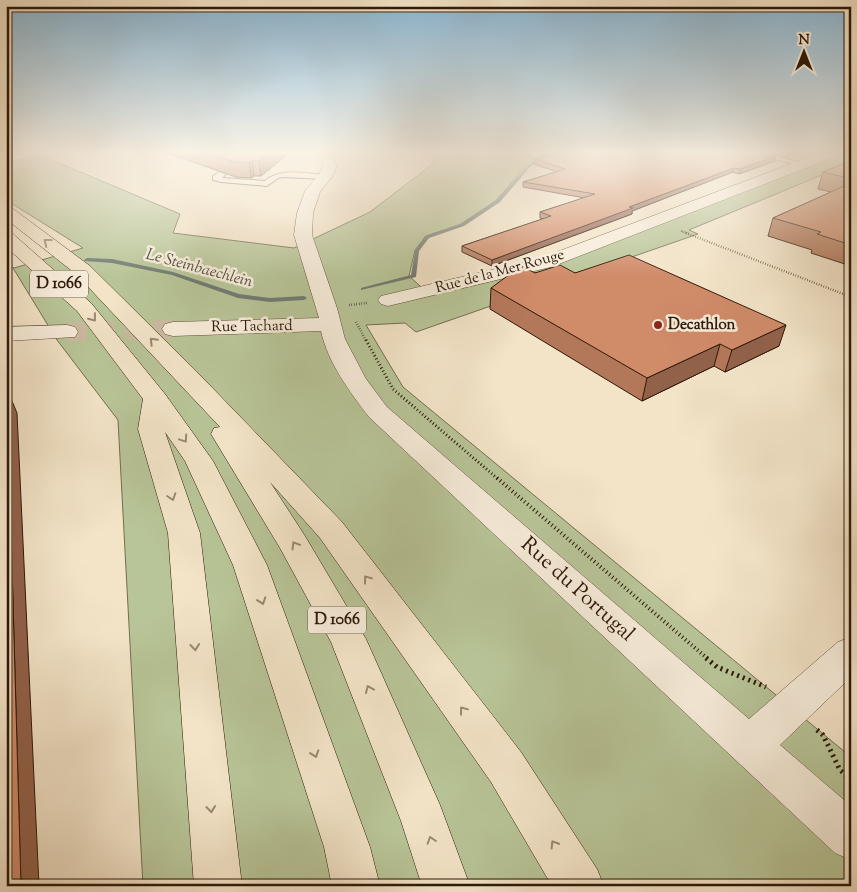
<svg xmlns="http://www.w3.org/2000/svg" width="857" height="892" viewBox="0 0 857 892" font-family="'Sorts Mill Goudy',serif">
<style>
.green{fill:#b8c598;stroke:#736e50}
.lines{fill:none;stroke-linecap:round;stroke-linejoin:round}
.stream{fill:#717c73;fill-rule:evenodd}
.minor-tunnel{stroke:#ccbba2;stroke-width:19;stroke-dasharray:19 10;stroke-linecap:butt}
.service-casing{stroke:#5f4b38;stroke-width:2}
.minor-casing{stroke:#5f4b38;stroke-width:1}
.trunk-casing{stroke:#2e1808;stroke-width:1}
.path-far4{stroke:#2e1808;stroke-width:2;stroke-dasharray:0.5 1;stroke-linecap:butt}
.path-far3{stroke:#2e1808;stroke-width:2.5;stroke-dasharray:0.5 2;stroke-linecap:butt}
.path-far2{stroke:#2e1808;stroke-width:3;stroke-dasharray:1 2.5;stroke-linecap:butt}
.path-far1{stroke:#2e1808;stroke-width:4;stroke-dasharray:1 3;stroke-linecap:butt}
.path{stroke:#2e1808;stroke-width:5;stroke-dasharray:2 4;stroke-linecap:butt}
.service{fill:#f7eddb;fill-rule:evenodd}
.minor{fill:#f7eddb;fill-rule:evenodd}
.trunk{fill:#f3e4c8;fill-rule:evenodd}
.wall{fill:#b3785a;stroke:#2e1808}
.shaded-wall{fill:#92614a;stroke:#2e1808}
.building{fill:#d08b69;stroke:#2e1808}
.oneway{stroke:#9a8872}
.poi-dot{fill:#8f2418;stroke:#f7eddb;stroke-width:2}
.labels{text-anchor:middle;dominant-baseline:central;stroke-width:5;stroke-linejoin:round;paint-order:stroke}
.far-street-label{font-size:15px;fill:#2e1808;stroke:#f7eddb}
.far-poi-label{font-size:15px;font-weight:bold;fill:#2e1808;stroke:#f7eddb;text-anchor:start}
.far-water-label{font-size:16px;font-style:italic;fill:#555247;stroke:#f7eddb}
.shield{fill:#f7eddb;stroke:#6a5847;stroke-width:1}
.shield-label{font-size:16px;font-weight:bold;fill:#2e1808}
.near-street-label{font-size:21px;fill:#2e1808;stroke:#f7eddb}
</style>
<rect width="100%" height="100%" fill="#f3e4c8"/>
<filter id="stains"><feTurbulence type="fractalNoise" baseFrequency=".004" numOctaves="4"/><feColorMatrix values="0 0 0 0 .2 0 0 0 0 .09 0 0 0 0 .02 0 0 0 .5 -.17"/></filter>
<radialGradient id="worn" r=".72"><stop offset=".6" stop-color="#630" stop-opacity="0"/><stop offset="1" stop-color="#630" stop-opacity=".3"/></radialGradient>
<polygon class="green" points="433,152 544,152 526,165 496,201 462,224 426,236 415,250 409,276 430,295 691,210 842,152 851,152 851,163 689,230 698,234 416,332 405,323 366,325 403,387 851,757 851,886 143,886 118,420 57,340 13,268 6,266 6,262 14,268 83,248 6,200 6,163 40,155 180,214 173,233 294,248 370,212 433,164"/>
<g class="lines">
<g class="stream">
<polygon points="545,152 549,152 530,167 500,202 464,226 429,238 419,251 416,277 361,290 361,288 411,275 415,251 425,236 460,224 496,200 528,165"/>
<polygon points="6,256 9,257 9,259 6,260"/>
<polygon points="87,258 112,259 173,272 239,294 270,298 304,296 307,298 304,300 270,302 238,298 172,275 112,263 85,261 84,260"/>
</g>
<polyline class="minor-tunnel" points="67,332 173,329"/>
<defs>
<g id="service">
<polygon points="747,152 759,152 806,164 802,166"/>
<path d="M219,172L226,174L222,178L265,181C281,167 305,174 325,175L329,177L325,179L284,177L278,178L267,186L221,182L213,180V176Z"/>
</g>
<g id="minor">
<path d="M316,152H329L337,166L332,177L320,192L313,213L312,235L337,308L345,339L366,379L387,407L749,719L838,642L851,637V677L780,745L851,806V860L835,853L369,417C350,392 328,363 321,331L173,336L165,334L162,329L165,324L173,322L319,318L294,235L297,213L305,191L318,176L323,166Z"/>
<polygon points="823,152 841,152 839,155 551,267 388,306 381,304 378,300 381,296 538,259"/>
<polygon points="67,325 75,327 78,332 75,337 6,341 6,327"/>
</g>
<g id="trunk">
<polygon points="6,206 12,208 90,266 196,371 342,522 521,752 597,869 604,886 552,886 491,782 320,538 270,482 305,536 366,639 440,805 470,886 422,886 401,821 331,642 280,548 211,434 214,428 220,427 76,274 6,219"/>
<polygon points="6,232 12,233 91,303 165,394 213,461 267,565 370,847 380,886 332,886 324,847 233,565 185,461 165,432 200,533 242,886 194,886 168,533 138,429 143,399 77,311 6,247"/>
</g>
</defs>
<use href="#service" class="service-casing"/>
<use href="#minor" class="minor-casing"/>
<use href="#trunk" class="trunk-casing"/>
<polyline class="path-far4" points="681,231 689,234"/>
<g class="path-far3">
<polyline points="686,233 851,297"/>
<polyline points="349,305 367,303"/>
<polyline points="356,322 366,341"/>
</g>
<polyline class="path-far2" points="366,340 393,389 498,479"/>
<polyline class="path-far1" points="497,478 708,659"/>
<g class="path">
<polyline points="706,658 717,667 766,687"/>
<polyline points="817,730 823,735 840,770 851,779"/>
</g>
<use href="#service" class="service"/>
<use href="#minor" class="minor"/>
<use href="#trunk" class="trunk"/>
</g>
<g class="wall">
<polygon points="164,152 289,152 289,153 261,176 254,176 251,178 236,177"/>
<polygon points="560,152 757,152 775,161 739,174 733,172 632,211 632,214 492,266 462,252 462,246 543,219 540,218 540,212 585,198 523,187 523,182 557,172 534,164 535,159"/>
<polygon points="765,152 800,152 786,157"/>
<polygon points="851,161 851,266 811,253 812,250 768,236 773,218 831,192 818,189 823,172"/>
<polygon points="535,273 575,273 779,346 725,372 714,366 642,401 490,309 491,288"/>
</g>
<g class="shaded-wall">
<polygon points="271,152 289,152 289,153 261,176 259,161"/>
<polygon points="787,152 800,152 786,157"/>
<polygon points="776,156 775,161 739,174 740,169"/>
<polygon points="252,161 254,176 251,178 249,163"/>
<polygon points="734,168 733,172 632,211 632,214 492,266 492,260 629,207"/>
<polygon points="786,325 779,346 725,372 732,350"/>
<polygon points="720,344 714,366 642,401 647,378"/>
<polygon points="7,389 17,413 39,886 21,886"/>
</g>
<g class="building">
<polygon points="203,152 271,152 259,161 252,161 249,163 234,162"/>
<polygon points="563,152 757,152 776,156 740,169 734,168 629,207 633,208 492,260 462,246 551,216 540,212 595,194 523,182 565,169 535,159"/>
<polygon points="851,161 851,179 823,172"/>
<polygon points="851,183 851,245 817,234 821,232 773,218"/>
<polygon points="629,255 786,325 732,350 720,344 647,378 491,288 521,266 535,273 560,265 575,273"/>
<polygon points="6,389 7,389 21,886 6,886"/>
</g>
<defs><path id="oneway-chevron" d="M-2-3.5L2.5 0L-2 3.5" fill="none" stroke-width="1.6" stroke-linecap="round" stroke-linejoin="round" transform="scale(1.25)"/></defs>
<g class="oneway">
<use href="#oneway-chevron" transform="translate(47 242) rotate(-142)"/>
<use href="#oneway-chevron" transform="translate(93 318) rotate(52)"/>
<use href="#oneway-chevron" transform="translate(153 341) rotate(-135)"/>
<use href="#oneway-chevron" transform="translate(184 439) rotate(56)"/>
<use href="#oneway-chevron" transform="translate(172 497) rotate(72)"/>
<use href="#oneway-chevron" transform="translate(295 545) rotate(-121)"/>
<use href="#oneway-chevron" transform="translate(367 579) rotate(-127)"/>
<use href="#oneway-chevron" transform="translate(262 601) rotate(71)"/>
<use href="#oneway-chevron" transform="translate(195 647) rotate(84)"/>
<use href="#oneway-chevron" transform="translate(369 689) rotate(-113)"/>
<use href="#oneway-chevron" transform="translate(463 710) rotate(-127)"/>
<use href="#oneway-chevron" transform="translate(315 754) rotate(71)"/>
<use href="#oneway-chevron" transform="translate(211 809) rotate(84)"/>
<use href="#oneway-chevron" transform="translate(431 840) rotate(-108)"/>
<use href="#oneway-chevron" transform="translate(554 844) rotate(-122)"/>
</g>
<linearGradient id="sky" x2="0" y2="1"><stop stop-color="#8ab8d6"/><stop offset="0.55" stop-color="#faf3e6"/><stop offset="1" stop-color="#faf3e6" stop-opacity="0"/></linearGradient>
<rect width="857" height="277" fill="url(#sky)"/>
<circle class="poi-dot" cx="658" cy="325" r="5"/>
<g class="labels">
<g class="far-street-label">
<text transform="translate(500 272) rotate(-15)">Rue de la Mer Rouge</text>
<text transform="translate(252 327) rotate(-1)">Rue Tachard</text>
</g>
<g class="far-poi-label">
<text x="668" y="325">Decathlon</text>
</g>
<g class="far-water-label">
<text transform="translate(199 269) rotate(15)">Le Steinbaechlein</text>
</g>
<g class="shield">
<rect x="30" y="270.5" width="58" height="27" rx="4"/>
<rect x="308" y="606.5" width="58" height="27" rx="4"/>
</g>
<g class="shield-label">
<text x="59" y="284">D 1066</text>
<text x="337" y="620">D 1066</text>
</g>
<g class="near-street-label">
<text transform="translate(577 590) rotate(42)">Rue du Portugal</text>
</g>
</g>
<rect width="857" height="892" fill="none" stroke="#f3e4c8" stroke-width="25"/>
<rect x="8" y="8" width="842" height="877" fill="none" stroke="#2e1808" stroke-width="2.5"/>
<rect x="12" y="12" width="832" height="867" fill="none" stroke="#2e1808"/>
<g transform="translate(804 52)" stroke="#f7eddb" stroke-width="4" paint-order="stroke">
<path d="M0-4L9 19L0 12L-9 19Z" fill="#2e1808"/>
<text y="-8" font-size="14" font-weight="bold" text-anchor="middle" fill="#2e1808">N</text>
</g>
<rect width="100%" height="100%" filter="url(#stains)"/>
<rect width="100%" height="100%" fill="url(#worn)"/>
</svg>
